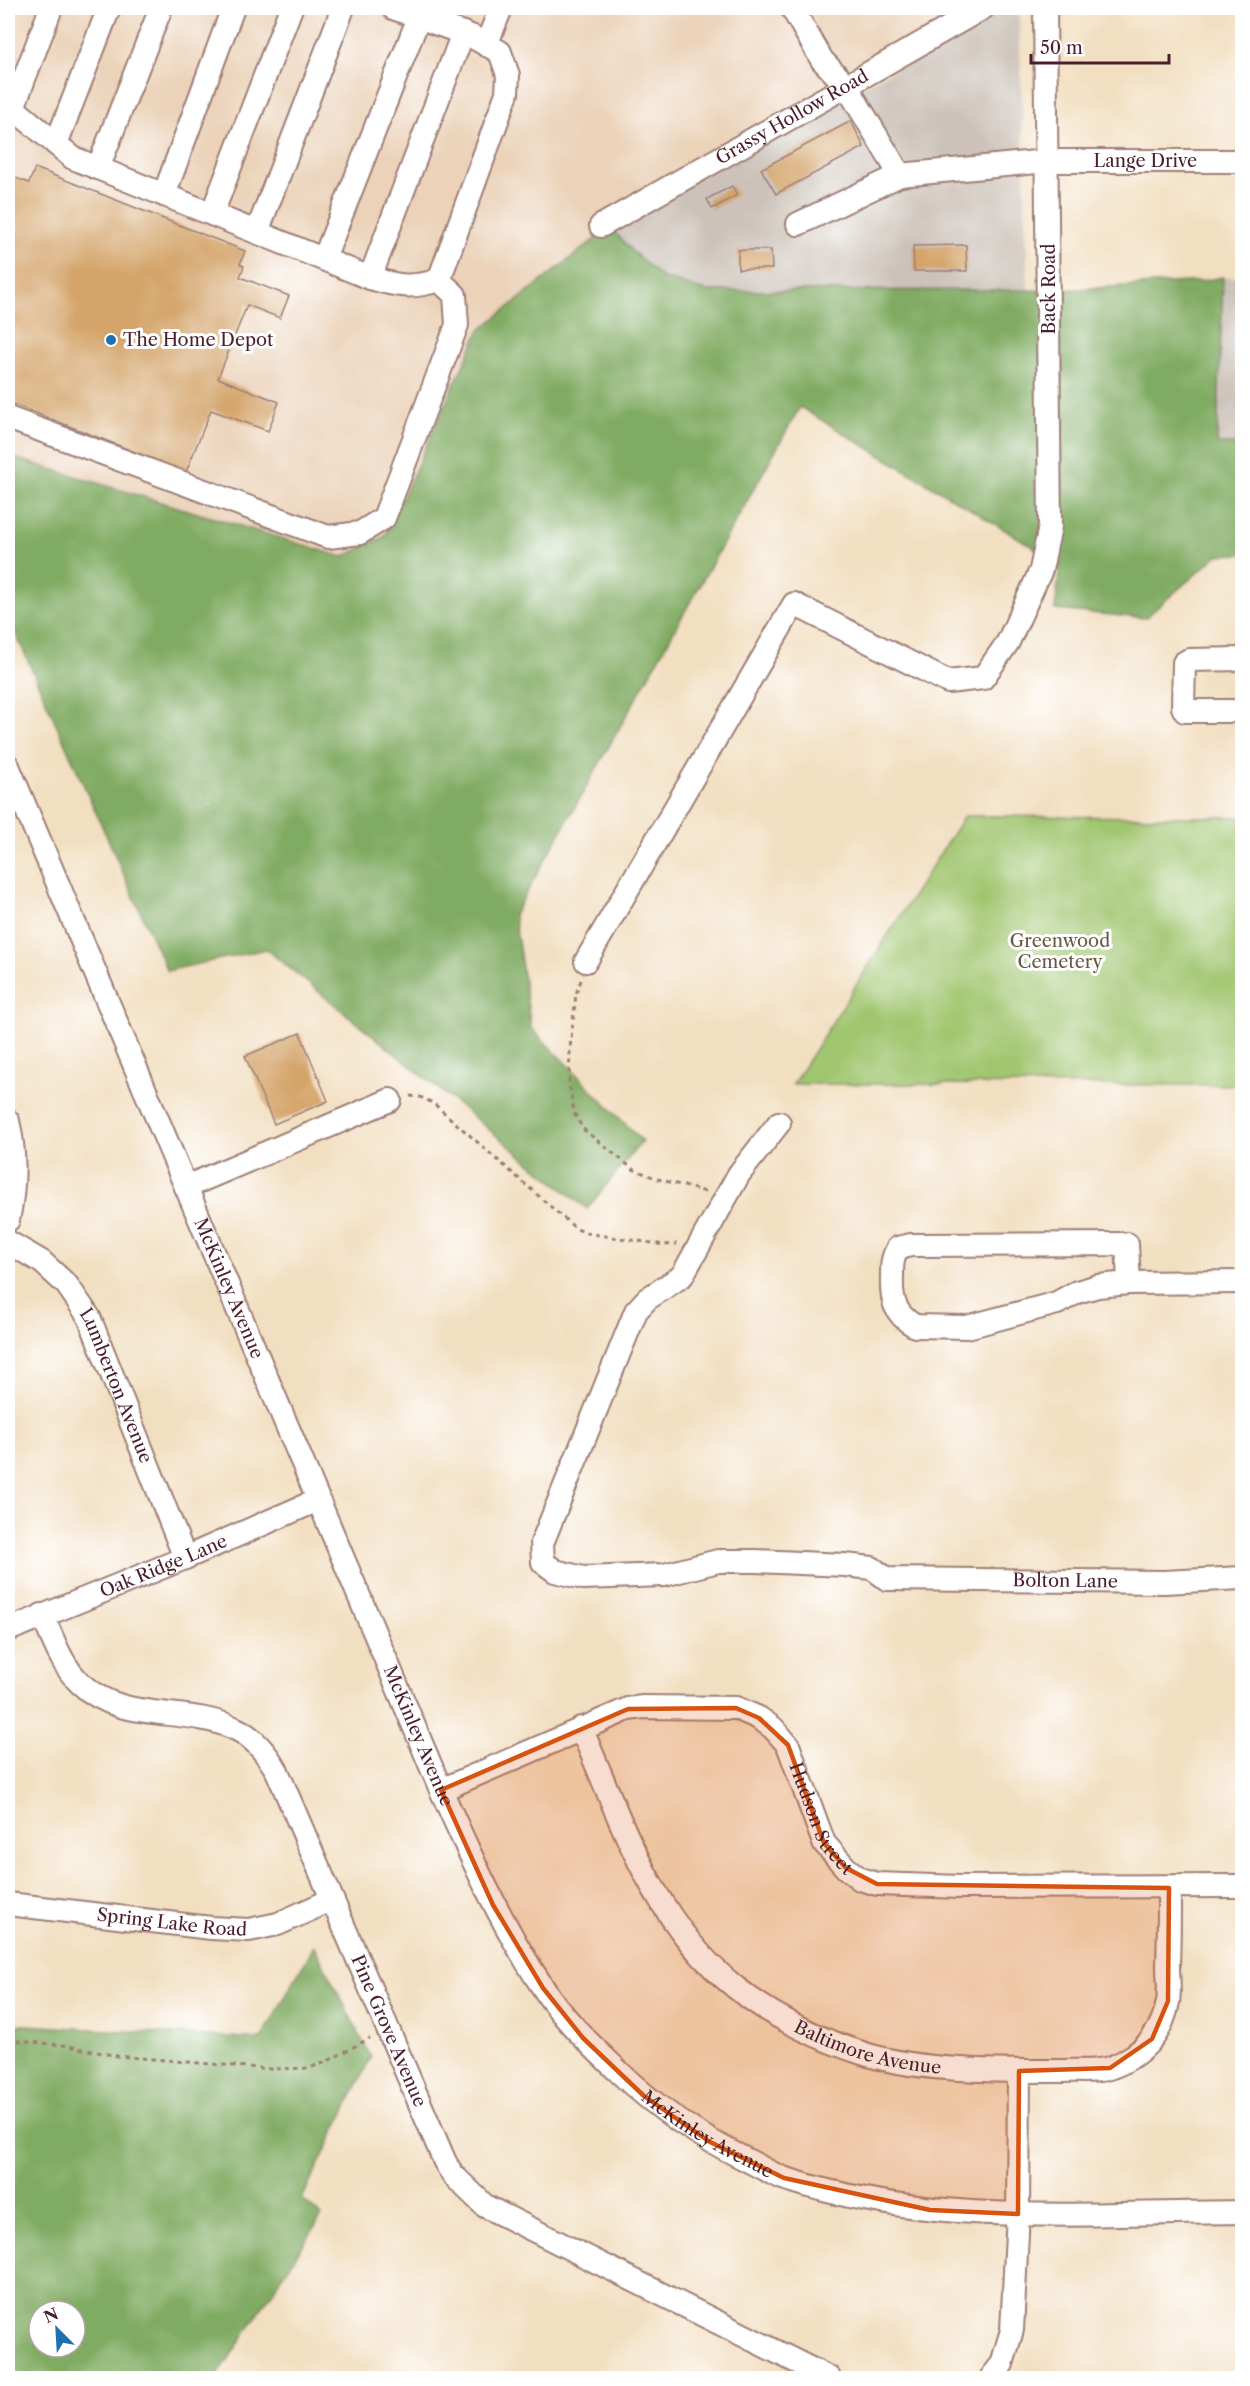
<svg xmlns="http://www.w3.org/2000/svg" width="1250" height="2386" viewBox="0 0 1250 2386" font-family="'Libre Caslon Text',serif">
<style>
.built{fill:#ebd2b8}
.industrial{fill:#ccc2b9}
.green{fill:#a0c670;stroke:#75724e;stroke-width:1.5}
.forest{fill:#80ab62;stroke:#656546;stroke-width:1.5;fill-rule:evenodd}
.building{fill:#d4a46b}
.lines{fill:none;stroke-linecap:round;stroke-linejoin:round}
.minor-casing{stroke:#9e7f76;stroke-width:26}
.path{stroke:#9e7f76;stroke-width:3;stroke-dasharray:4.5 4.5;stroke-linecap:butt}
.minor{stroke:#fff;stroke-width:22}
.marked{fill:#d8530f;fill-opacity:0.2;stroke:#d8530f;stroke-width:4.5;stroke-linejoin:round}
.poi-dot{fill:#1f6fb2;stroke:#fff;stroke-width:2}
.labels{text-anchor:middle;dominant-baseline:central;stroke-width:6;stroke-linejoin:round;paint-order:stroke}
.street-label{font-size:18px;fill:#4a1f2b;stroke:#fff}
.poi-label{font-size:18px;fill:#4a1f2b;stroke:#fff;text-anchor:start}
.park-label{font-size:18px;fill:#685943;stroke:#fff}
</style>
<rect width="100%" height="100%" fill="#fff"/>
<filter id="ink" filterUnits="userSpaceOnUse"><feTurbulence type="fractalNoise" baseFrequency=".0167" numOctaves="2"/><feDisplacementMap in="SourceGraphic" scale="12" xChannelSelector="R" yChannelSelector="G"/><feConvolveMatrix kernelMatrix="1 2 1 2 8 2 1 2 1" color-interpolation-filters="sRGB"/></filter>
<filter id="wash" filterUnits="userSpaceOnUse"><feTurbulence type="fractalNoise" baseFrequency=".008" numOctaves="4" result="noise"/><feDisplacementMap in="SourceGraphic" scale="24" xChannelSelector="R" yChannelSelector="G"/><feGaussianBlur stdDeviation="1.35" result="paint"/><feColorMatrix in="noise" values="0 0 0 0 0 0 0 0 0 0 0 0 0 0 0 0 0 1.4 0 .05"/><feComposite in="paint" operator="in"/></filter>
<g filter="url(#wash)">
<rect width="100%" height="100%" fill="#f2dfc1"/>
<polygon class="built" points="8,8 984,8 610,227 479,331 385,536 342,557 8,456"/>
<g class="industrial">
<polygon points="1005,8 1019,8 1028,290 705,291 661,277 632,251 610,227"/>
<polygon points="1223,277 1242,277 1242,444 1217,444"/>
</g>
<polygon class="green" points="964,816 1242,817 1242,1085 793,1084"/>
<g class="forest">
<polygon points="610,227 632,251 661,277 705,291 1063,290 1202,281 1223,277 1217,444 1242,444 1242,554 1218,555 1145,618 1055,610 1060,563 800,407 514,915 531,1028 642,1141 587,1209 266,949 167,971 10,621 8,621 8,456 343,557 385,536 479,331"/>
<path d="M314,1946L371,2057L302,2199L322,2216L216,2378H8V2024L261,2039ZM39,2311H75V2347H39Z"/>
</g>
<g id="blocks">
<g class="building">
<polygon points="851,121 864,147 776,194 761,169"/>
<polygon points="35,168 245,251 240,264 244,266 240,277 289,296 280,318 247,305 218,378 279,402 268,431 211,410 186,472 8,402 8,175 29,183"/>
<polygon points="732,186 737,195 712,209 707,199"/>
<polygon points="966,245 967,271 914,271 913,246"/>
<polygon points="738,250 771,250 772,269 738,269"/>
<polygon points="300,1033 328,1101 274,1124 245,1056"/>
</g>
</g>
</g>
<g filter="url(#ink)">
<use href="#blocks" fill-opacity="0" stroke="#9e7f76" stroke-width="1.5"/>
<g class="lines">
<defs>
<g id="minor">
<polyline points="393,8 471,36 500,52 508,75 507,93 439,280"/>
<polyline points="792,8 822,60 846,85 900,175 798,224"/>
<polyline points="486,45 501,8"/>
<path d="M8,106L13,108L73,158L370,278C397,286 412,289 439,280L455,295L457,325L384,518L360,533L328,537L8,418"/>
<polyline points="13,108 51,8"/>
<polyline points="56,144 109,8"/>
<polyline points="98,168 161,8"/>
<path id="s1" d="M900,175L1047,161H1242"/>
<polyline points="164,195 233,8"/>
<polyline points="212,214 291,8"/>
<path id="s2" d="M601,226L983,8"/>
<polyline points="257,232 343,8"/>
<polyline points="324,259 419,17"/>
<polyline points="370,278 463,33"/>
<polyline points="1242,659 1189,660 1184,663 1183,707 1185,711 1242,711"/>
<path id="s3" d="M8,766L441,1790C471,1857 501,1924 542,1986C562,2018 591,2045 618,2071C657,2109 701,2138 749,2161C761,2167 773,2175 786,2179C932,2227 1090,2213 1242,2212"/>
<polyline points="586,961 794,604 948,682 983,678 1008,642 1041,570 1050,526 1045,8"/>
<path d="M8,1121C16,1154 15,1187 8,1220"/>
<path id="s4" d="M779,1123L739,1174L682,1276L647,1299L636,1311L542,1543L543,1562L555,1571L583,1578L664,1575L718,1561H756L845,1565L872,1568L887,1579L1164,1582L1242,1578"/>
<polyline points="186,1187 390,1100"/>
<path id="s5" d="M8,1242L42,1262L67,1285L89,1317L185,1558"/>
<path d="M1129,1283L1127,1244L911,1245L898,1248C892,1258 892,1265 892,1276C891,1299 894,1314 915,1326L967,1327L1057,1303L1077,1292L1098,1286L1129,1283L1242,1282"/>
<path id="s6" d="M42,1615C53,1638 61,1665 80,1683C122,1724 186,1705 236,1729C254,1737 267,1754 277,1771L445,2162L453,2175L485,2206L829,2378"/>
<path id="s7" d="M8,1630L185,1558L318,1500"/>
<path id="s8" d="M581,1728C621,1820 653,1922 735,1987C772,2017 822,2041 868,2055C927,2072 1000,2071 1062,2071C1078,2070 1097,2073 1112,2067C1126,2062 1142,2051 1152,2039C1160,2029 1166,2014 1168,2002C1170,1990 1168,1977 1168,1965C1169,1939 1169,1914 1169,1888"/>
<path id="s9" d="M441,1790L628,1709L643,1707L736,1708L759,1718L773,1728L788,1745L824,1843L846,1868L860,1879L877,1884L961,1887L1242,1886"/>
<path id="s10" d="M8,1904L211,1928L249,1930L278,1924L331,1900"/>
<polyline points="991,2378 1002,2364 1012,2330 1018,2214 1019,2071"/>
</g>
</defs>
<use href="#minor" class="minor-casing"/>
<g class="path">
<polyline points="581,980 576,994 570,1048 569,1083 574,1113 583,1129 633,1169 658,1179 706,1192"/>
<polyline points="410,1096 420,1097 433,1103 575,1228 586,1233 665,1245 677,1244"/>
<polyline points="8,2040 63,2045 117,2056 270,2069 309,2068 326,2062 370,2038"/>
</g>
<use href="#minor" class="minor"/>
</g>
</g>
<path class="marked" d="M736,1708L759,1718L788,1745L824,1843L846,1868L877,1884L1169,1888L1168,2001L1152,2039L1110,2068L1019,2071L1018,2214L930,2210L784,2178L710,2142L644,2096L583,2038L543,1988L493,1905L441,1790L628,1709Z"/>
<circle class="poi-dot" cx="111" cy="340" r="6"/>
<g class="labels">
<g class="street-label">
<text stroke="none"><textPath href="#s2" startOffset="220">Grassy Hollow Road</textPath></text>
<text stroke="none"><textPath href="#s1" startOffset="246">Lange Drive</textPath></text>
<text transform="translate(1049 289) rotate(-90)">Back Road</text>
<text stroke="none"><textPath href="#s3" startOffset="567">McKinley Avenue</textPath></text>
<text stroke="none"><textPath href="#s5" startOffset="186">Lumberton Avenue</textPath></text>
<text stroke="none"><textPath href="#s7" startOffset="168">Oak Ridge Lane</textPath></text>
<text stroke="none"><textPath href="#s4" startOffset="1041">Bolton Lane</textPath></text>
<text stroke="none"><textPath href="#s3" startOffset="1053">McKinley Avenue</textPath></text>
<text stroke="none"><textPath href="#s9" startOffset="458">Hudson Street</textPath></text>
<text stroke="none"><textPath href="#s10" startOffset="165">Spring Lake Road</textPath></text>
<text stroke="none"><textPath href="#s6" startOffset="586">Pine Grove Avenue</textPath></text>
<text stroke="none"><textPath href="#s8" startOffset="453">Baltimore Avenue</textPath></text>
<text stroke="none"><textPath href="#s3" startOffset="1557">McKinley Avenue</textPath></text>
</g>
<g class="poi-label">
<text x="123" y="340">The Home Depot</text>
</g>
<g class="park-label">
<text x="1060" y="941">Greenwood<tspan x="1060" dy="21">Cemetery</tspan></text>
</g>
</g>
<rect width="1250" height="2386" fill="none" stroke="#fff" stroke-width="30"/>
<g transform="translate(57 2329) rotate(336)"><circle r="28" fill="#ffffff" stroke="#b7a5aa" stroke-width="1.5"/>
<path d="M0-4.5L10 22L0 15L-10 22Z" fill="#1f6fb2"/>
<text y="-9" font-size="16" font-weight="bold" text-anchor="middle" fill="#4a1f2b">N</text>
</g>
<path d="M1031 54v9h138v-9" fill="none" stroke="#4a1f2b" stroke-width="3"/>
<text x="1040" y="54" font-size="18" fill="#4a1f2b" stroke="#ffffff" stroke-width="4.5" paint-order="stroke">50 m</text>
</svg>
